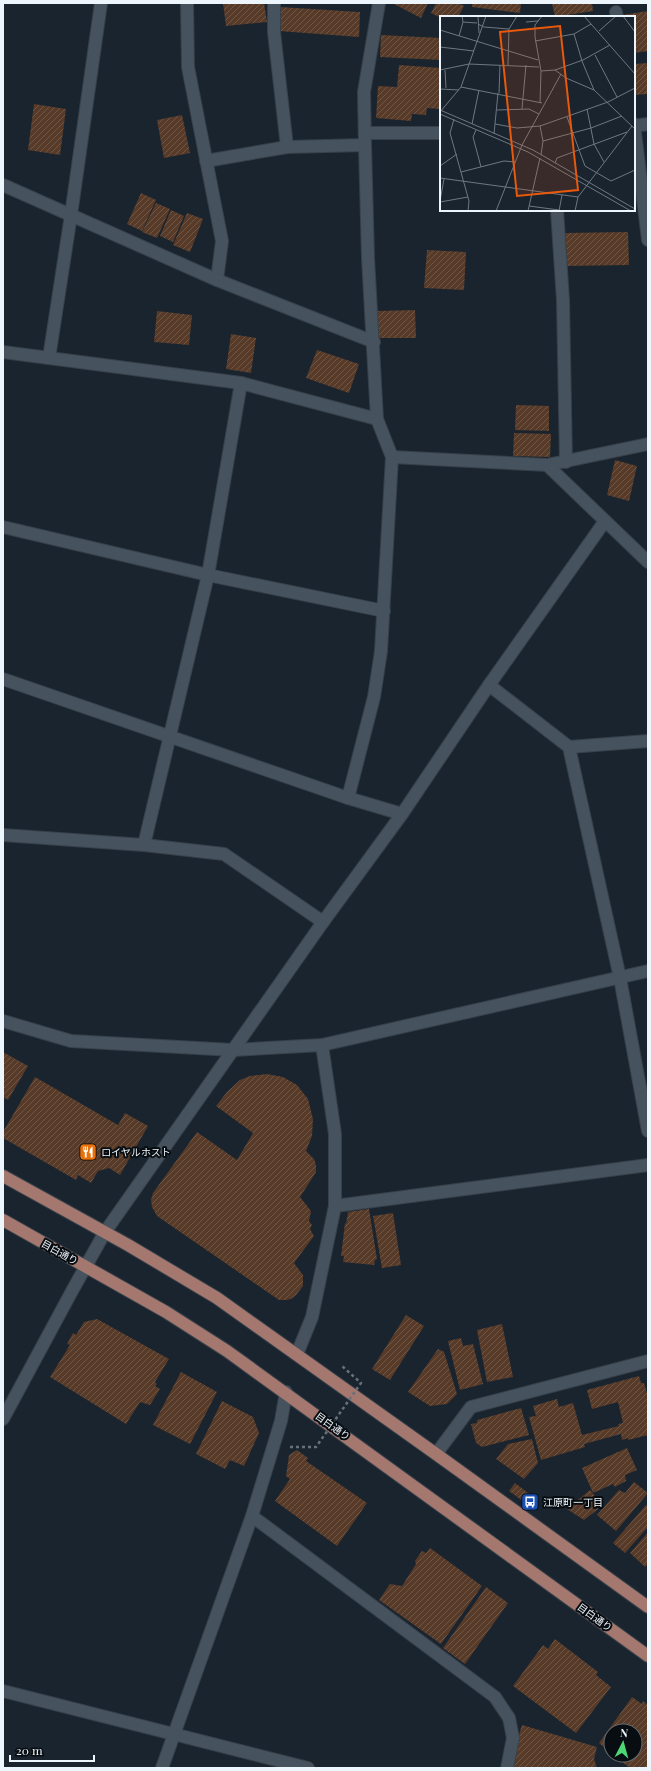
<svg xmlns="http://www.w3.org/2000/svg" width="651" height="1771" viewBox="0 0 651 1771" font-family="'Playfair Display','Noto Sans JP',serif">
<style>
.building{fill:url(#building-hatch)}
.lines{fill:none;stroke-linecap:round;stroke-linejoin:round}
.minor-casing{stroke:#37404a;stroke-width:14}
.major-casing{stroke:#37404a;stroke-width:14}
.minor{stroke:#46525e;stroke-width:12}
.major{stroke:#a4786e;stroke-width:12}
.path-bridge{stroke:#67717b;stroke-width:2.5;stroke-dasharray:3 3;stroke-linecap:butt}
.labels{text-anchor:middle;dominant-baseline:central;stroke-width:4;stroke-linejoin:round;paint-order:stroke}
.poi-label{font-size:10px;fill:#eef6fd;stroke:#080d11;text-anchor:start}
.street-label{font-size:10px;fill:#eef6fd;stroke:#080d11}
.inset-road{fill:none;stroke:#6e7881;stroke-width:1}
.view{fill:#e8590c;fill-opacity:0.15;stroke:#e8590c;stroke-width:2}
.inset-edge{fill:none;stroke:#eef6fd;stroke-width:2}
</style>
<defs>
<pattern id="building-hatch" width="6" height="6" patternUnits="userSpaceOnUse"><rect width="6" height="6" fill="#573a27"/><path d="M-1 1l2-2M0 6l6-6M5 7l2-2" fill="none" stroke="#6f5747"/></pattern>
</defs>
<rect width="100%" height="100%" fill="#19242f"/>
<g class="building">
<polygon points="223,3 264,3 267,22 226,26"/>
<polygon points="392,3 428,3 421,18"/>
<polygon points="436,3 461,3 460,4 464,6 458,17 441,17 441,18 431,13"/>
<polygon points="472,3 521,3 520,13 472,7"/>
<polygon points="552,3 592,3 593,11 555,17"/>
<polygon points="280,7 360,12 359,37 279,31"/>
<polygon points="648,11 648,51 634,53 634,17 622,17 622,15"/>
<polygon points="381,35 441,38 441,60 380,57"/>
<polygon points="648,63 648,94 634,95 634,64"/>
<polygon points="399,65 441,68 439,109 427,108 426,115 412,114 411,121 376,118 378,86 397,87"/>
<polygon points="34,104 66,109 60,155 28,150"/>
<polygon points="182,115 190,153 164,158 157,120"/>
<polygon points="141,193 156,200 142,231 127,224"/>
<polygon points="156,203 170,209 157,238 142,232"/>
<polygon points="171,210 184,216 173,242 160,236"/>
<polygon points="187,213 203,219 190,252 173,245"/>
<polygon points="628,232 629,265 565,266 564,233"/>
<polygon points="427,250 466,252 464,290 424,288"/>
<polygon points="415,310 416,338 378,338 378,311"/>
<polygon points="157,311 192,315 189,345 154,342"/>
<polygon points="231,334 256,338 251,373 226,369"/>
<polygon points="317,350 359,364 349,393 306,378"/>
<polygon points="516,405 549,406 549,431 515,430"/>
<polygon points="514,433 551,434 550,457 513,456"/>
<polygon points="615,460 637,466 629,501 607,495"/>
<polygon points="3,1052 28,1066 8,1100 3,1097"/>
<polygon points="267,1074 283,1077 297,1085 308,1099 313,1119 312,1136 306,1151 314,1159 316,1165 316,1172 300,1197 311,1211 309,1221 312,1225 310,1229 314,1236 294,1263 303,1275 303,1286 296,1295 291,1299 286,1300 279,1300 157,1216 152,1207 151,1200 153,1193 197,1132 237,1160 253,1133 216,1106 227,1092 240,1080 250,1076"/>
<polygon points="35,1077 118,1125 125,1113 148,1126 120,1175 109,1168 98,1171 91,1183 78,1175 76,1180 3,1138 3,1132"/>
<polygon points="369,1209 377,1259 375,1260 374,1265 343,1262 344,1256 341,1256 345,1223 346,1224 348,1212"/>
<polygon points="393,1213 401,1265 382,1268 373,1216"/>
<polygon points="406,1315 424,1326 390,1380 372,1369"/>
<polygon points="97,1319 169,1359 155,1382 157,1384 155,1386 160,1389 150,1405 140,1402 126,1424 50,1377 70,1345 67,1344 73,1333 76,1335 84,1322"/>
<polygon points="502,1324 513,1377 487,1382 477,1330"/>
<polygon points="461,1338 463,1346 473,1344 483,1384 460,1390 448,1341"/>
<polygon points="438,1349 444,1352 457,1394 447,1404 430,1406 408,1392"/>
<polygon points="181,1372 217,1392 190,1444 153,1425"/>
<polygon points="639,1376 641,1383 644,1383 648,1397 648,1435 628,1440 628,1438 622,1440 621,1434 584,1444 585,1447 541,1460 529,1417 536,1416 533,1406 557,1399 559,1407 573,1403 582,1435 619,1426 618,1424 623,1423 618,1402 592,1409 587,1390"/>
<polygon points="222,1401 253,1417 259,1433 244,1466 230,1460 225,1469 196,1454"/>
<polygon points="521,1408 529,1435 482,1447 476,1443 471,1424 477,1423 477,1420"/>
<polygon points="532,1439 538,1463 524,1479 496,1459 508,1444"/>
<polygon points="627,1448 637,1470 625,1475 626,1481 615,1487 613,1484 593,1493 582,1468"/>
<polygon points="297,1450 308,1458 306,1461 367,1503 337,1546 275,1501 290,1479 286,1476 289,1455"/>
<polygon points="634,1482 648,1493 616,1531 597,1515 619,1490 625,1493"/>
<polygon points="515,1483 536,1499 531,1507 509,1491"/>
<polygon points="590,1490 598,1500 594,1504 598,1509 584,1520 567,1509"/>
<polygon points="646,1505 648,1507 648,1527 625,1553 613,1543"/>
<polygon points="648,1532 648,1564 645,1567 630,1553"/>
<polygon points="430,1548 482,1586 441,1644 379,1600 390,1584 402,1586 416,1564 415,1561 422,1551 426,1553"/>
<polygon points="486,1587 508,1603 465,1664 443,1648"/>
<polygon points="555,1639 598,1672 596,1675 611,1687 576,1733 513,1686 543,1645 548,1649"/>
<polygon points="632,1697 642,1704 643,1701 648,1705 648,1768 630,1768 613,1755 635,1755 635,1731 611,1731 611,1753 599,1743"/>
<polygon points="522,1725 597,1747 594,1759 597,1768 509,1768"/>
</g>
<g class="lines">
<defs>
<g id="minor">
<polyline points="187,3 188,67 222,241 217,280"/>
<polyline points="274,3 274,32 287,147"/>
<polyline points="616,12 617,17"/>
<polyline points="634,124 648,240"/>
<polyline points="634,126 648,124"/>
<polyline points="365,133 441,133"/>
<polyline points="206,161 287,147 365,145"/>
<polyline points="3,185 217,280 374,342"/>
<polyline points="557,210 563,300 566,462"/>
<polyline points="3,352 241,383 377,419"/>
<polyline points="49,358 71,215 101,3"/>
<polyline points="392,457 547,465 648,444"/>
<polyline points="547,465 648,562"/>
<polyline points="3,527 208,575 384,611"/>
<polyline points="3,679 348,798 402,814"/>
<polyline points="489,685 569,747 620,978 648,1131"/>
<polyline points="569,747 648,741"/>
<polyline points="348,798 374,697 381,651 392,457 377,419 368,258 365,145 364,92 379,3"/>
<polyline points="3,835 144,845 224,854 323,922"/>
<polyline points="144,845 208,575 241,383"/>
<polyline points="3,1021 71,1041 233,1050 322,1045 648,971"/>
<polyline points="335,1206 648,1165"/>
<polyline points="297,1354 312,1317 335,1206 335,1134 322,1045"/>
<polyline points="3,1419 72,1291 105,1232 323,922 402,814 489,685 605,521"/>
<polyline points="436,1454 471,1407 648,1361"/>
<polyline points="252,1516 495,1697 509,1718 513,1738 507,1768"/>
<polyline points="3,1691 308,1768"/>
<polyline points="162,1768 252,1516 281,1421 286,1392"/>
</g>
<g id="major">
<polyline points="3,1176 128,1245 217,1298 436,1454 648,1607"/>
<polyline points="3,1220 166,1312 227,1351 648,1656"/>
</g>
</defs>
<use href="#minor" class="minor-casing"/>
<use href="#major" class="major-casing"/>
<use href="#minor" class="minor"/>
<use href="#major" class="major"/>
<polyline class="path-bridge" points="290,1447 316,1447 361,1383 342,1366"/>
</g>
<defs>
<symbol id="restaurant-square" viewBox="-11 -11 22 22"><rect x="-9" y="-9" width="18" height="18" rx="4" fill="#e8710a" stroke="#080d11"/><path d="M-5-6h1v4h1v-4h1v4h1v-4h1v5L-1.5 .5V6h-2V.5L-5-1ZM5-6V6H3V1.5H1.5Q1.5-4 5-6Z" fill="#fff"/></symbol>
<symbol id="bus-square" viewBox="-11 -11 22 22"><rect x="-9" y="-9" width="18" height="18" rx="4" fill="#1a4fb4" stroke="#080d11"/><path d="M-5-6H5V4H4V6H2V4H-2V6H-4V4H-5ZM-3.5-4V0h7V-4ZM-3.5 1.2v1.5H-2V1.2ZM2 1.2v1.5H3.5V1.2Z" fill="#fff"/></symbol>
</defs>
<g fill-rule="evenodd">
<use href="#restaurant-square" x="78" y="1142" width="20" height="20"/>
<use href="#bus-square" x="520" y="1492" width="20" height="20"/>
</g>
<g class="labels">
<g class="poi-label">
<text x="101" y="1152">ロイヤルホスト</text>
<text x="543" y="1502">江原町一丁目</text>
</g>
<g class="street-label">
<text transform="translate(60 1252) rotate(29)">目白通り</text>
<text transform="translate(333 1426) rotate(36)">目白通り</text>
<text transform="translate(595 1617) rotate(36)">目白通り</text>
</g>
</g>
<g transform="translate(440 16)">
<rect width="195" height="195" fill="#19242f"/>
<path class="inset-road" d="M38,0L39,17M144,0L195,58M183,0L195,16M23,6L37,7M86,6L98,5M38,8L44,11L69,13M0,14L98,44M159,15L176,0M134,18L142,45M19,20L23,6L22,0M95,25L134,18L151,8M0,31L34,35M155,39L177,81M142,45L154,74M68,49L69,13L77,0M0,54L29,48L99,51M5,54L6,72M115,54L126,62L154,74L195,113M101,55L115,54L143,44L170,29M21,71L102,87M0,73L19,74M59,77L60,49M100,87L101,55L95,21V9L102,0M82,93L86,49M147,93L154,128L164,146M0,94L93,134L195,193M57,94L89,93L99,98M0,96L21,71L46,0M0,98L88,136L191,195M127,101L145,150L171,165L195,154M14,103L10,117L29,185L28,195M32,108L39,74M55,108L77,112L100,110L168,86L195,72M100,110L103,125L101,139M36,114L33,121L41,151M54,118L58,77M103,125L151,112L182,100M115,147L117,142L187,116M0,150L17,138M21,156L64,145L75,146M0,162L138,181M0,185L4,163M0,186L28,181M89,190L119,194M56,195L82,129L121,58M88,195L100,142M119,195L122,179M135,195L138,181L192,110"/>
<path class="view" d="M120,10L138,174L77,180L60,16Z"/>
<rect width="195" height="195" class="inset-edge"/>
</g>
<rect width="651" height="1771" fill="none" stroke="#eef6fd" stroke-width="8"/>
<g transform="translate(623 1743) rotate(6)"><circle r="19" fill="#080d11" stroke="#646a6f"/>
<path d="M0-3L7 15L0 10L-7 15Z" fill="#4ed675"/>
<text y="-6" font-size="11" font-weight="bold" text-anchor="middle" fill="#eef6fd">N</text>
</g>
<path d="M10 1755v6h84v-6" fill="none" stroke="#eef6fd" stroke-width="2"/>
<text x="16" y="1755" font-size="12" fill="#eef6fd" stroke="#080d11" stroke-width="3" paint-order="stroke">20 m</text>
</svg>
